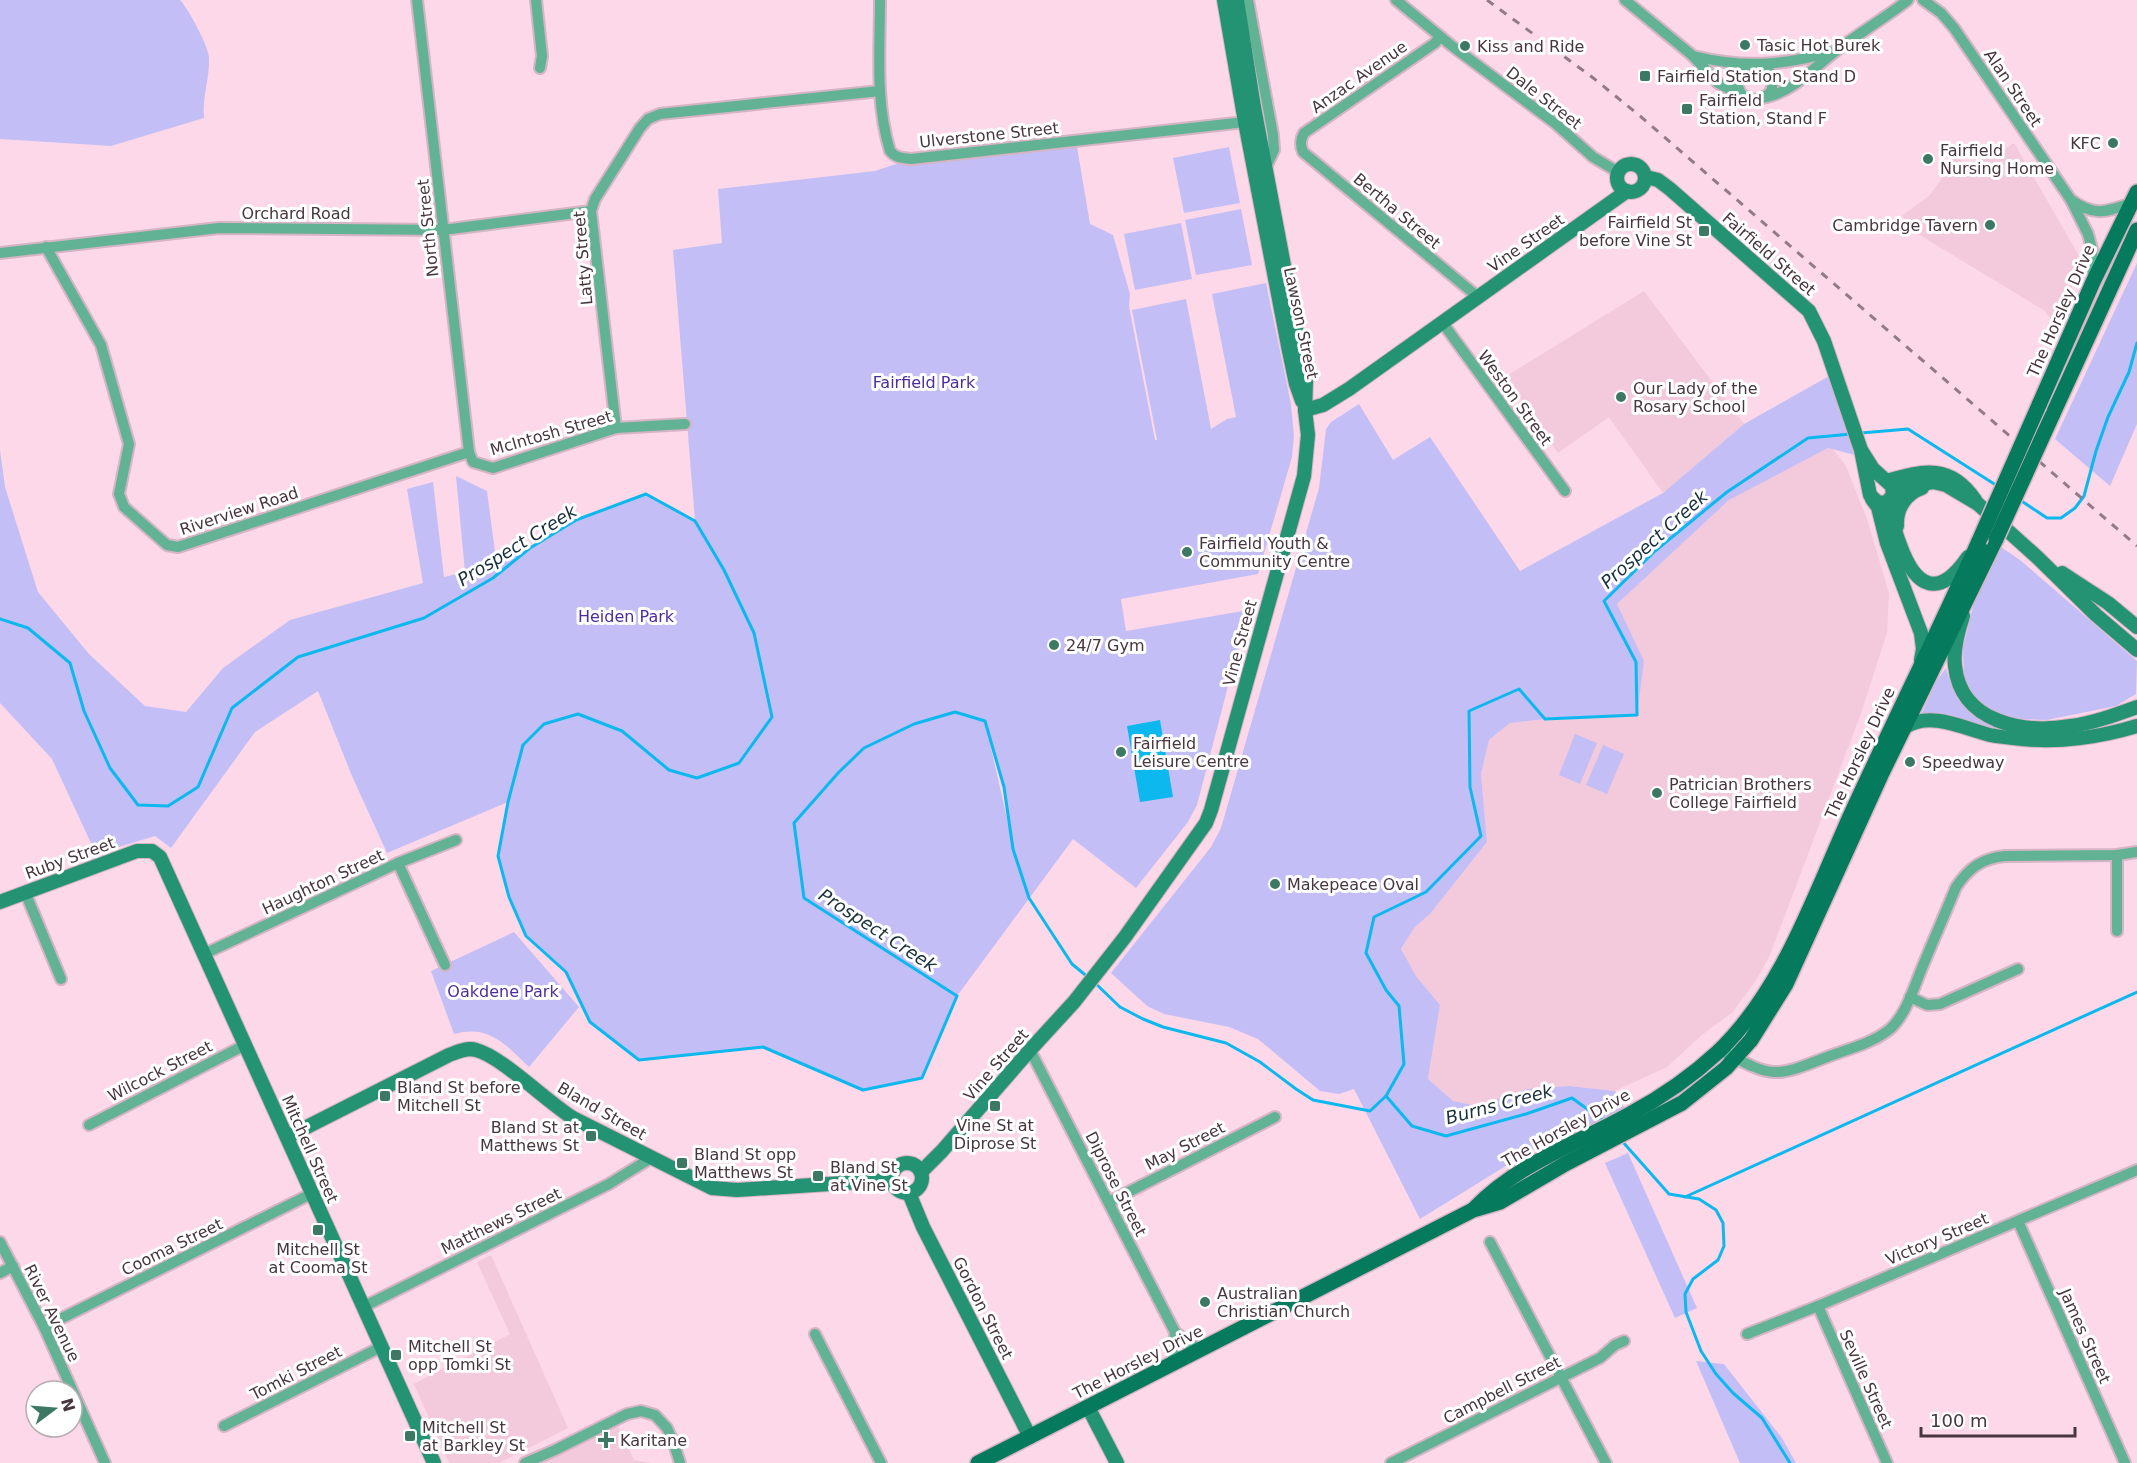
<svg xmlns="http://www.w3.org/2000/svg" width="2137" height="1463" viewBox="0 0 2137 1463" font-family="'DejaVu Sans',sans-serif">
<style>
.built{fill:#f3c9dc}
.green{fill:#c3bff6;fill-rule:evenodd}
.water{fill:#0cb8ed}
.lines{fill:none;stroke-linecap:round;stroke-linejoin:round}
.stream{stroke:#0cb8ed;stroke-width:3}
.street-casing{stroke:#d5b4c4;stroke-width:14}
.secondary-casing{stroke:#d5b4c4;stroke-width:16}
.primary-casing{stroke:#d5b4c4;stroke-width:18}
.street{stroke:#62b295;stroke-width:10}
.secondary{stroke:#249373;stroke-width:14}
.primary{stroke:#057a5c;stroke-width:15}
.rail{stroke:#937a86;stroke-width:3;stroke-dasharray:8 8;stroke-linecap:butt}
.primary-bridge-casing{stroke:#d5b4c4;stroke-width:18;stroke-linecap:butt}
.primary-bridge{stroke:#057a5c;stroke-width:15}
.poi-dot{fill:#3c7863;stroke:#fff;stroke-width:2}
.labels{text-anchor:middle;dominant-baseline:central;stroke-width:6;stroke-linejoin:round;paint-order:stroke}
.poi-label{font-size:16px;fill:#48363f;stroke:#fff;text-anchor:start}
.street-label{font-size:16px;fill:#48363f;stroke:#fff}
.park-label{font-size:16px;fill:#4b2d9e;stroke:#fff}
.water-label{font-size:18px;font-style:italic;fill:#1a303b;stroke:#fff}
</style>
<rect width="100%" height="100%" fill="#fdd8e9"/>
<g class="built">
<polygon points="2014,143 2082,261 2079,273 2053,322 2045,311 1918,234 1902,216 1930,195 1953,163 1949,157 1955,152 1966,168 1972,162 1994,156"/>
<polygon points="1644,291 1744,424 1663,493 1609,417 1558,453 1505,377"/>
<polygon points="1831,447 1845,464 1867,519 1889,593 1887,633 1860,716 1770,955 1756,980 1733,1012 1703,1034 1667,1067 1615,1091 1570,1086 1527,1089 1477,1106 1453,1101 1428,1080 1440,1005 1416,976 1401,950 1415,927 1430,914 1487,842 1481,774 1489,740 1510,723 1545,719 1644,661 1616,604 1729,500 1810,456"/>
<polygon points="491,1255 568,1428 499,1463 449,1463 414,1384 510,1334 477,1262"/>
<polygon points="618,1426 634,1460 652,1463 538,1463"/>
</g>
<g class="green">
<path d="M0,0H180C188,8 209,47 209,58C210,77 202,97 204,118L111,146L0,139Z"/>
<path d="M1076,141L1090,224L1113,235L1130,294L1129,306L1155,440H1157L1132,310L1186,299L1211,429L1227,419L1236,417L1212,294L1266,283L1291,404L1294,436L1292,457L1258,574L1121,599L1126,631L1243,611L1247,614L1197,805L1188,822L1136,888L1073,839L957,996L922,1078L863,1090L763,1047L639,1060L590,1022L566,972L526,936L509,897L498,856L508,802L387,853L352,776L318,691L255,732L171,848L155,836L96,854L52,759L0,703V450L5,487L38,592L89,654L145,706L186,712L223,668L290,620L423,583L407,489L433,482L444,577L465,572L456,476L487,491L495,552L530,548L576,520L646,494L695,521L673,250L722,243L718,189L875,171L911,159ZM988,735L1004,787L1011,836Z"/>
<polygon points="1229,147 1240,203 1184,213 1173,158"/>
<polygon points="1241,209 1252,265 1196,275 1185,220"/>
<polygon points="1181,223 1192,279 1135,290 1124,234"/>
<polygon points="2137,263 2137,424 2110,486 2055,439"/>
<polygon points="1831,375 1859,456 1828,448 1729,500 1617,604 1644,661 1637,715 1545,719 1510,723 1489,740 1481,774 1487,842 1430,914 1415,927 1401,949 1416,976 1440,1005 1428,1079 1453,1101 1477,1106 1527,1089 1570,1086 1615,1091 1628,1115 1577,1141 1535,1148 1420,1219 1354,1089 1339,1094 1320,1091 1258,1039 1229,1027 1164,1014 1147,1006 1111,973 1211,847 1221,828 1319,488 1326,429 1331,422 1359,404 1393,460 1430,437 1520,571 1663,493 1744,424"/>
<polygon points="2001,547 2020,560 2137,661 2136,694 2116,706 2047,720 2015,719 1993,713 1972,700 1964,682 1963,647 1977,591 1991,556"/>
<path d="M1946,668C1952,693 1966,712 1989,723C1995,726 2001,728 2007,730C1978,727 1950,712 1922,713L1935,683Z"/>
<polygon points="1575,734 1597,743 1580,784 1559,775"/>
<polygon points="1603,745 1624,754 1607,794 1586,785"/>
<path d="M514,932L579,1007L529,1067C506,1045 489,1024 454,1034L431,971Z"/>
<polygon points="1628,1153 1697,1308 1675,1318 1605,1163"/>
<polygon points="1696,1361 1724,1364 1782,1438 1796,1463 1740,1463"/>
</g>
<polygon class="water" points="1160,720 1173,797 1140,802 1127,726"/>
<g class="lines">
<g class="stream">
<polyline points="1861,433 1908,429 1999,487"/>
<polyline points="2020,500 2047,518 2061,518 2075,508 2084,496 2096,451 2108,417 2129,372 2137,343"/>
<polyline points="0,619 28,628 70,663 84,711 110,768 138,805 168,806 198,787 232,708 298,657 424,618 493,578 530,548 576,520 646,494 695,521 724,570 754,633 772,717 739,763 697,778 669,770 622,731 578,714 544,724 523,745 508,802 498,856 509,897 526,936 566,972 590,1022 639,1060 763,1047 863,1090 922,1078 957,996 804,898 794,823 839,772 864,748 914,724 955,712 985,721 1004,787 1013,849 1029,898 1072,964 1089,978"/>
<polyline points="1094,982 1120,1007 1143,1019 1163,1027 1226,1043 1260,1062 1296,1089 1313,1100 1370,1111 1386,1096 1404,1064 1399,1006 1386,990 1366,953 1374,917 1426,892 1481,836 1470,787 1469,711 1519,689 1545,719 1637,715 1636,662 1604,601 1655,551 1727,492 1808,438 1851,434"/>
<polyline points="1386,1096 1412,1126 1446,1136 1526,1114 1572,1098 1604,1121"/>
<polyline points="1622,1141 1669,1194 1699,1199 1716,1210 1723,1223 1724,1246 1718,1260 1693,1279 1685,1294 1686,1312 1701,1351 1716,1374 1733,1393 1762,1418 1790,1463"/>
<polyline points="1685,1197 2137,992"/>
</g>
<defs>
<g id="street">
<polyline points="417,0 469,452 473,462 493,468 616,428 685,424"/>
<polyline points="536,0 542,56 540,68"/>
<path d="M880,0C880,50 875,102 890,151C896,158 902,158 911,159L1245,122"/>
<polyline points="1248,0 1273,135 1274,150 1265,169"/>
<polyline points="1396,0 1452,46 1556,124 1593,157 1618,172"/>
<polyline points="1625,0 1693,56 1718,83 1743,96"/>
<polyline points="1923,0 1941,13 1954,28 2071,200 2088,234 2092,249 2093,278"/>
<path d="M1440,36L1435,43L1304,133C1300,140 1300,145 1303,152L1478,297"/>
<path d="M1693,56C1743,68 1781,66 1831,52"/>
<path d="M1750,65C1736,72 1734,85 1743,96L1758,101L1770,93C1776,81 1772,71 1761,65"/>
<path d="M1767,97C1795,90 1813,68 1836,51C1859,33 1885,18 1908,0"/>
<path d="M2071,200C2096,217 2105,212 2132,203"/>
<polyline points="46,247 101,345 129,444 119,494 124,507 167,545 178,547 469,452"/>
<polyline points="0,253 219,228 443,230 591,211"/>
<polyline points="1442,322 1565,491"/>
<polyline points="616,428 591,211 595,199 640,128 648,119 660,114 880,91"/>
<polyline points="398,863 445,965"/>
<polyline points="25,892 61,979"/>
<polyline points="2117,931 2117,855"/>
<polyline points="204,954 398,863 456,840"/>
<polyline points="1910,997 1927,1005 1940,1004 2018,969"/>
<polyline points="1030,1050 1175,1332 1191,1345 1202,1349"/>
<path d="M1720,1050C1772,1077 1772,1079 1827,1057C1848,1049 1873,1043 1890,1029C1906,1015 1914,987 1922,968C1933,941 1945,914 1956,887C1969,868 1982,858 2005,856L2117,855L2137,852"/>
<polyline points="89,1125 245,1045"/>
<polyline points="1109,1202 1275,1117"/>
<polyline points="2018,1221 2125,1463"/>
<polyline points="0,1242 44,1327 105,1463"/>
<polyline points="1490,1242 1606,1463"/>
<polyline points="0,1273 13,1266"/>
<polyline points="1818,1306 1887,1463"/>
<polyline points="363,1307 609,1184 651,1158"/>
<polyline points="44,1327 313,1193"/>
<polyline points="815,1334 881,1463"/>
<polyline points="1747,1334 1818,1306 2137,1170"/>
<polyline points="1173,1364 1175,1332"/>
<polyline points="224,1426 381,1347"/>
<polyline points="525,1463 555,1450 627,1414 641,1411 655,1415 667,1428 674,1444 680,1463"/>
<polyline points="1391,1463 1600,1358 1615,1345 1624,1341"/>
</g>
<g id="secondary">
<polyline points="1224,0 1245,122 1289,351 1296,384 1302,401"/>
<circle cx="1631" cy="178" r="14"/>
<polyline points="1646,177 1658,180 1670,189 1809,311 1824,341 1861,450 1870,495 1878,503 1887,502 1893,495 1892,486 1873,469 1861,450"/>
<polyline points="1305,410 1323,405 1349,389 1627,191"/>
<path d="M1887,481C1923,470 1951,464 1975,500"/>
<polyline points="1892,497 1910,486 1933,482 1946,485 1978,504 2037,557 2096,615 2137,650"/>
<polyline points="1872,499 1878,507 1887,543 1921,633 1923,649 1921,660"/>
<path d="M1891,499C1890,516 1894,529 1900,545C1916,589 1939,599 1968,557"/>
<path d="M1897,526C1896,509 1905,494 1922,488"/>
<polyline points="2062,573 2108,603 2137,627"/>
<path d="M1963,616C1958,631 1953,650 1955,666C1961,723 2024,734 2071,726C2093,723 2115,715 2137,707"/>
<path d="M1905,727C1931,711 1963,728 1990,735C2000,737 2012,738 2022,739C2059,743 2101,737 2137,726"/>
<polyline points="0,902 137,851 152,851 160,857 434,1463"/>
<path d="M287,1137L449,1055C457,1052 467,1047 476,1050C501,1056 547,1102 573,1118L712,1188L737,1190L891,1180"/>
<circle cx="907" cy="1178" r="15"/>
<polyline points="921,1172 942,1151 1030,1050 1074,1002 1125,937 1206,823 1211,810 1304,476 1308,435 1305,410 1306,382 1254,107 1237,0"/>
<polyline points="909,1193 923,1227 1030,1437"/>
<polyline points="1088,1407 1117,1463"/>
</g>
<g id="primary">
<polyline points="2039,405 2093,282 2137,192"/>
<polyline points="2052,416 2137,230"/>
<path d="M1475,1208C1517,1164 1578,1143 1630,1114C1662,1097 1691,1077 1718,1052C1784,989 1815,893 1852,812C1894,721 1938,632 1979,541"/>
<polyline points="978,1463 1473,1210 1500,1202 1565,1164 1682,1103 1726,1068 1751,1040 1786,984 1882,773 1996,539"/>
</g>
</defs>
<use href="#street" class="street-casing"/>
<use href="#secondary" class="secondary-casing"/>
<use href="#primary" class="primary-casing"/>
<use href="#street" class="street"/>
<use href="#secondary" class="secondary"/>
<use href="#primary" class="primary"/>
<polyline class="rail" points="1487,0 1592,77 1640,116 2137,546"/>
<defs>
<g id="primary-bridge">
<polyline points="1996,539 2052,416"/>
<polyline points="1979,541 2039,405"/>
</g>
</defs>
<use href="#primary-bridge" class="primary-bridge-casing"/>
<use href="#primary-bridge" class="primary-bridge"/>
</g>
<g class="poi-dot">
<circle cx="1745" cy="45" r="6"/>
<circle cx="1465" cy="46" r="6"/>
<rect x="1639" y="70" width="12" height="12" rx="3"/>
<rect x="1681" y="103" width="12" height="12" rx="3"/>
<circle cx="2113" cy="143" r="6"/>
<circle cx="1928" cy="159" r="6"/>
<circle cx="1990" cy="225" r="6"/>
<rect x="1698" y="225" width="12" height="12" rx="3"/>
<circle cx="1621" cy="397" r="6"/>
<circle cx="1187" cy="552" r="6"/>
<circle cx="1054" cy="645" r="6"/>
<circle cx="1121" cy="752" r="6"/>
<circle cx="1910" cy="762" r="6"/>
<circle cx="1657" cy="793" r="6"/>
<circle cx="1275" cy="884" r="6"/>
<rect x="379" y="1090" width="12" height="12" rx="3"/>
<rect x="989" y="1100" width="12" height="12" rx="3"/>
<rect x="585" y="1130" width="12" height="12" rx="3"/>
<rect x="676" y="1157" width="12" height="12" rx="3"/>
<rect x="812" y="1170" width="12" height="12" rx="3"/>
<rect x="312" y="1224" width="12" height="12" rx="3"/>
<circle cx="1205" cy="1302" r="6"/>
<rect x="390" y="1349" width="12" height="12" rx="3"/>
<rect x="404" y="1430" width="12" height="12" rx="3"/>
<path d="M603 1431h6v6h6v6h-6v6h-6v-6h-6v-6h6z"/>
</g>
<g class="labels">
<g class="poi-label">
<text x="1757" y="45">Tasic Hot Burek</text>
<text x="1477" y="46">Kiss and Ride</text>
<text x="1657" y="76">Fairfield Station, Stand D</text>
<text x="1699" y="100">Fairfield<tspan x="1699" dy="18">Station, Stand F</tspan></text>
<text x="2101" y="143" text-anchor="end">KFC</text>
<text x="1940" y="150">Fairfield<tspan x="1940" dy="18">Nursing Home</tspan></text>
<text x="1692" y="222" text-anchor="end">Fairfield St<tspan x="1692" dy="18">before Vine St</tspan></text>
<text x="1978" y="225" text-anchor="end">Cambridge Tavern</text>
<text x="1633" y="388">Our Lady of the<tspan x="1633" dy="18">Rosary School</tspan></text>
<text x="1199" y="543">Fairfield Youth &amp;<tspan x="1199" dy="18">Community Centre</tspan></text>
<text x="1066" y="645">24/7 Gym</text>
<text x="1133" y="743">Fairfield<tspan x="1133" dy="18">Leisure Centre</tspan></text>
<text x="1922" y="762">Speedway</text>
<text x="1669" y="784">Patrician Brothers<tspan x="1669" dy="18">College Fairfield</tspan></text>
<text x="1287" y="884">Makepeace Oval</text>
<text x="397" y="1087">Bland St before<tspan x="397" dy="18">Mitchell St</tspan></text>
<text x="995" y="1125" text-anchor="middle">Vine St at<tspan x="995" dy="18">Diprose St</tspan></text>
<text x="579" y="1127" text-anchor="end">Bland St at<tspan x="579" dy="18">Matthews St</tspan></text>
<text x="694" y="1154">Bland St opp<tspan x="694" dy="18">Matthews St</tspan></text>
<text x="830" y="1167">Bland St<tspan x="830" dy="18">at Vine St</tspan></text>
<text x="318" y="1249" text-anchor="middle">Mitchell St<tspan x="318" dy="18">at Cooma St</tspan></text>
<text x="1217" y="1293">Australian<tspan x="1217" dy="18">Christian Church</tspan></text>
<text x="408" y="1346">Mitchell St<tspan x="408" dy="18">opp Tomki St</tspan></text>
<text x="422" y="1427">Mitchell St<tspan x="422" dy="18">at Barkley St</tspan></text>
<text x="620" y="1440">Karitane</text>
</g>
<g class="street-label">
<text transform="translate(1359 77) rotate(-35)">Anzac Avenue</text>
<text transform="translate(2013 88) rotate(56)">Alan Street</text>
<text transform="translate(1544 98) rotate(38)">Dale Street</text>
<text transform="translate(989 135) rotate(-6)">Ulverstone Street</text>
<text transform="translate(1397 211) rotate(40)">Bertha Street</text>
<text x="296" y="213">Orchard Road</text>
<text transform="translate(428 228) rotate(-96)">North Street</text>
<text transform="translate(1526 243) rotate(-35)">Vine Street</text>
<text transform="translate(1769 254) rotate(41)">Fairfield Street</text>
<text transform="translate(583 258) rotate(-95)">Latty Street</text>
<text transform="translate(2061 311) rotate(-66)">The Horsley Drive</text>
<text transform="translate(1301 323) rotate(78)">Lawson Street</text>
<text transform="translate(1515 398) rotate(54)">Weston Street</text>
<text transform="translate(551 433) rotate(-16)">McIntosh Street</text>
<text transform="translate(239 511) rotate(-18)">Riverview Road</text>
<text transform="translate(1240 643) rotate(-75)">Vine Street</text>
<text transform="translate(1860 753) rotate(-65)">The Horsley Drive</text>
<text transform="translate(70 858) rotate(-20)">Ruby Street</text>
<text transform="translate(323 882) rotate(-25)">Haughton Street</text>
<text transform="translate(996 1065) rotate(-49)">Vine Street</text>
<text transform="translate(160 1071) rotate(-27)">Wilcock Street</text>
<text transform="translate(602 1111) rotate(30)">Bland Street</text>
<text transform="translate(1566 1128) rotate(-29)">The Horsley Drive</text>
<text transform="translate(1185 1146) rotate(-27)">May Street</text>
<text transform="translate(310 1149) rotate(66)">Mitchell Street</text>
<text transform="translate(1116 1184) rotate(63)">Diprose Street</text>
<text transform="translate(501 1221) rotate(-26)">Matthews Street</text>
<text transform="translate(1937 1239) rotate(-23)">Victory Street</text>
<text transform="translate(172 1247) rotate(-26)">Cooma Street</text>
<text transform="translate(983 1308) rotate(63)">Gordon Street</text>
<text transform="translate(52 1313) rotate(64)">River Avenue</text>
<text transform="translate(2085 1336) rotate(66)">James Street</text>
<text transform="translate(1138 1362) rotate(-27)">The Horsley Drive</text>
<text transform="translate(296 1373) rotate(-27)">Tomki Street</text>
<text transform="translate(1866 1379) rotate(66)">Seville Street</text>
<text transform="translate(1502 1390) rotate(-27)">Campbell Street</text>
</g>
<g class="park-label">
<text x="924" y="382">Fairfield Park</text>
<text x="626" y="616">Heiden Park</text>
<text x="503" y="991">Oakdene Park</text>
</g>
<g class="water-label">
<text transform="translate(1654 539) rotate(-42)">Prospect Creek</text>
<text transform="translate(517 545) rotate(-32)">Prospect Creek</text>
<text transform="translate(878 930) rotate(33)">Prospect Creek</text>
<text transform="translate(1499 1104) rotate(-15)">Burns Creek</text>
</g>
</g>
<g transform="translate(54 1409) rotate(74)"><circle r="28" fill="#ffffff" stroke="#b6afb2" stroke-width="1.5"/>
<path d="M0-4.5L10 22L0 15L-10 22Z" fill="#3c7863"/>
<text y="-9" font-size="16" font-weight="bold" text-anchor="middle" fill="#48363f">N</text>
</g>
<path d="M1921 1427v9h154v-9" fill="none" stroke="#48363f" stroke-width="3"/>
<text x="1930" y="1427" font-size="18" fill="#48363f" stroke="#ffffff" stroke-width="4.5" paint-order="stroke">100 m</text>
</svg>
